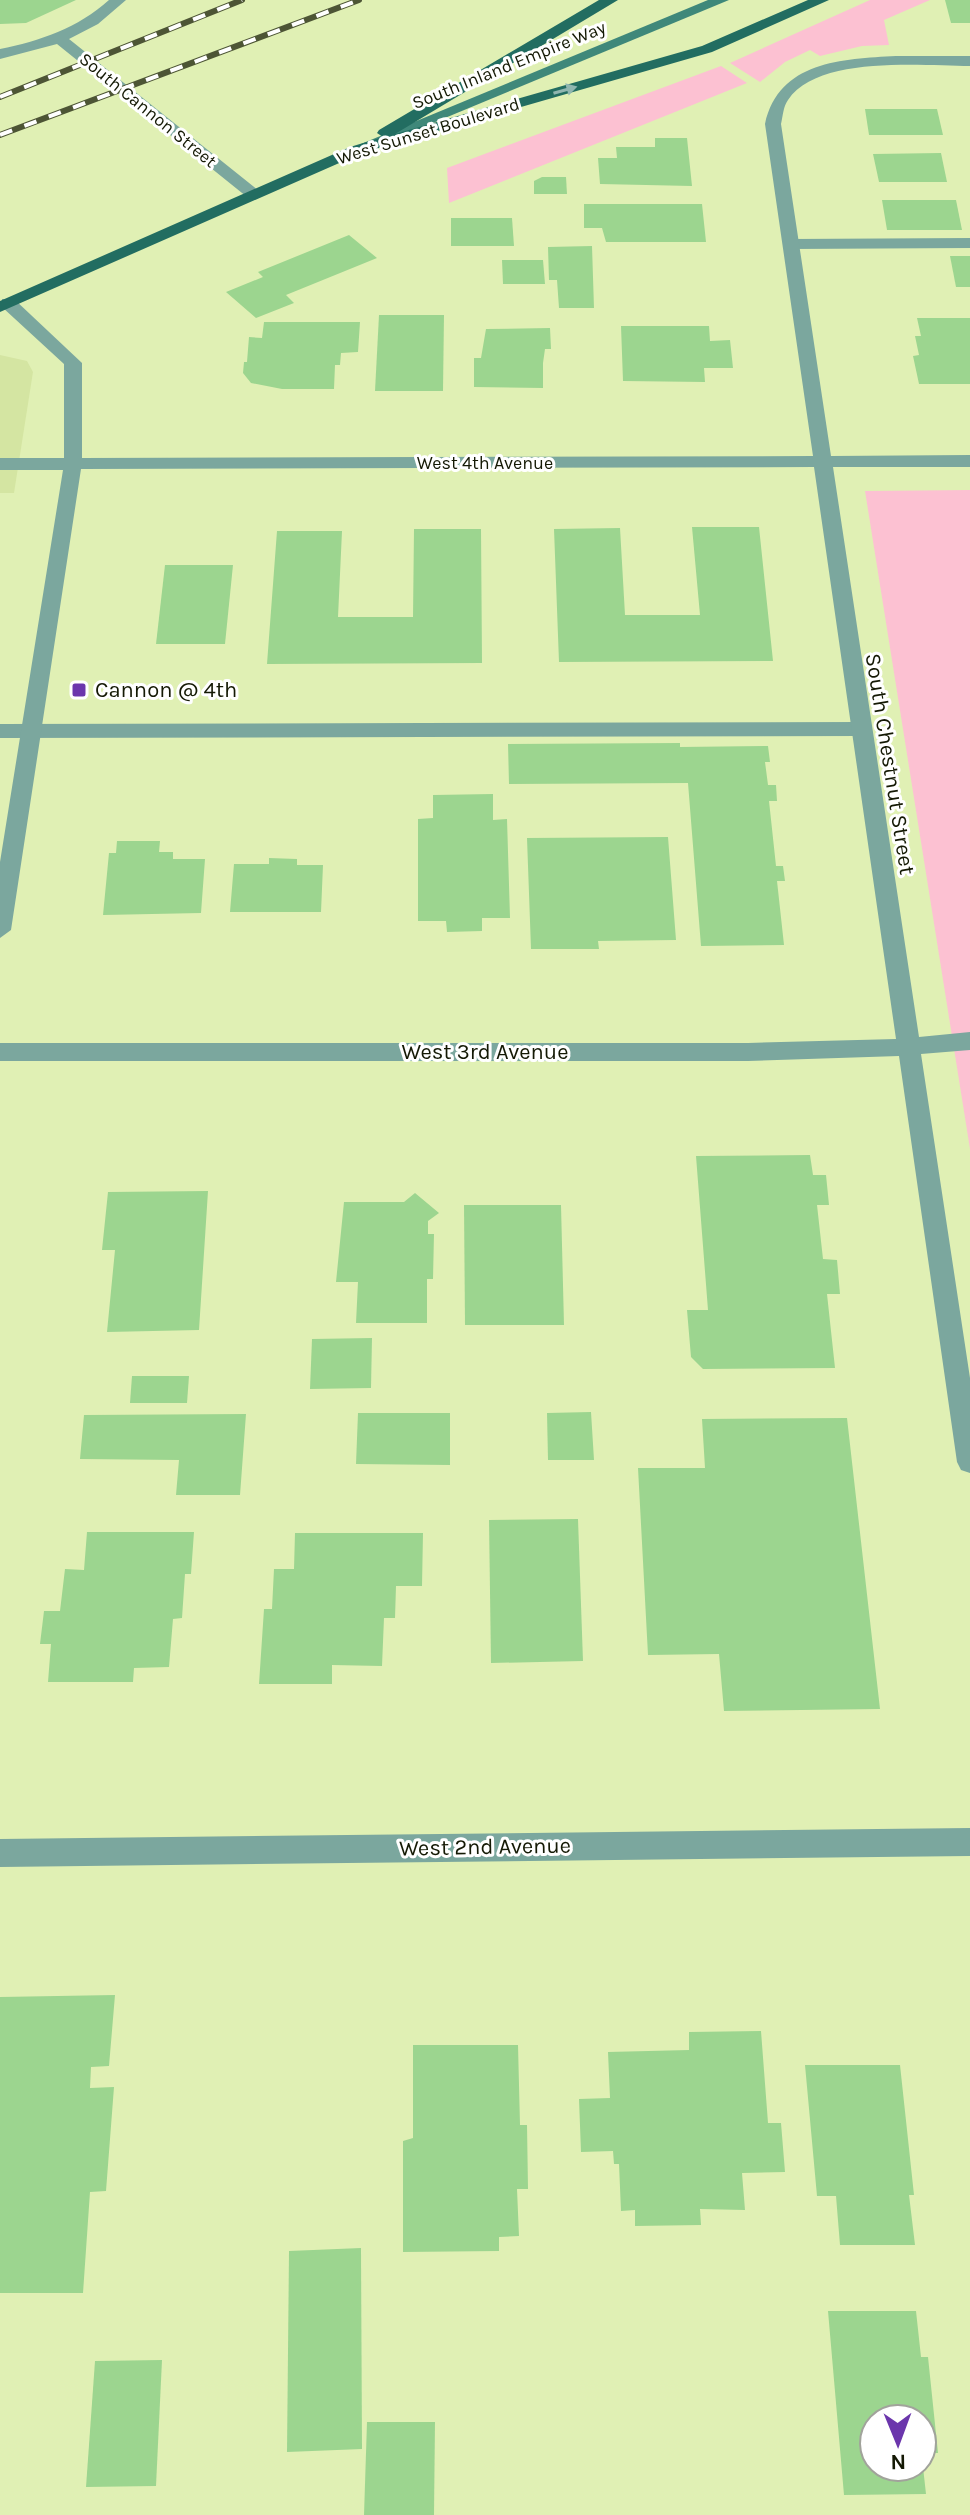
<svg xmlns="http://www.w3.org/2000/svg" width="970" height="2515" viewBox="0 0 970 2515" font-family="Karla,sans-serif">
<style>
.built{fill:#d4e5a2}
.green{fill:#fcc1d2}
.building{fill:#9cd58f}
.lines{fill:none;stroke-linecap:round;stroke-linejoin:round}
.lane{fill:#7ba79e;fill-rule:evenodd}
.street{fill:#7ba79e;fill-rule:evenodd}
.secondary{fill:#3f887a;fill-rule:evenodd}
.primary{fill:#226d61;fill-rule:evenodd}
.rail-casing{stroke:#4d5535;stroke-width:6}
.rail{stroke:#fff;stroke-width:4;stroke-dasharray:13;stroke-linecap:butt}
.oneway{fill:#90b6b0}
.poi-dot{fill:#6b36ac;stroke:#fff;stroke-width:3}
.labels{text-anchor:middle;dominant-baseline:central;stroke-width:6;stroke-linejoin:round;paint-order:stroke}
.far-street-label{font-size:18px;fill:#141904;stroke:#fff}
.poi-label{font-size:22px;fill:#141904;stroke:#fff;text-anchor:start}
.street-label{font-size:22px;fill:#141904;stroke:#fff}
</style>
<rect width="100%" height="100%" fill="#e0f0b4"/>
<polygon class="built" points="0,355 27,361 33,372 14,493 0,493"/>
<g class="green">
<polygon points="870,0 930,0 884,20 889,45 862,46 820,56 810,50 785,62 760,82 730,63"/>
<polygon points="721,66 747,83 449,203 447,168"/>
<polygon points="970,490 970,1149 865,491"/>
</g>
<g class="building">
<polygon points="0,0 76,0 26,23 0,24"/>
<polygon points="945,0 970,0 970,23 951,23"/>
<polygon points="865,109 937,109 943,135 869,135"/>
<polygon points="655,138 687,138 692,186 600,184 598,158 617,158 616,147 655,147"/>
<polygon points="941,153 947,182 879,182 873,154"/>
<polygon points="542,177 566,177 567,194 534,194 534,181"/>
<polygon points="882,200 956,200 962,230 887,230"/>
<polygon points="584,204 702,204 706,242 606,242 602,228 584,228"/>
<polygon points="451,218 512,218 514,246 451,246"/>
<polygon points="349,235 377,258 286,295 294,303 256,318 226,292 263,277 258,272"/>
<polygon points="592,246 594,308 559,308 557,280 549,280 548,247"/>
<polygon points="950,256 970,256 970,287 956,287"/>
<polygon points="502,260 543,260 545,284 503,284"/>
<polygon points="379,315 444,315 443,391 375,391"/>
<polygon points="917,318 970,318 970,384 919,384 913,356 919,355 915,336 921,336"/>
<polygon points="264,322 360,322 358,352 341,353 340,365 335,365 334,389 282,389 251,383 243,373 244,362 247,362 249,337 262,338"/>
<polygon points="621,326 709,326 710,341 730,340 733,368 704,368 705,382 623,381"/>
<polygon points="550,328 551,349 545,349 543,363 543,388 474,387 474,358 481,358 486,329"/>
<polygon points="692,527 759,527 773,661 559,662 554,529 620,528 625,615 700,615"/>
<polygon points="414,529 481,529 482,663 267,664 277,531 342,531 338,617 413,617"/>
<polygon points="165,565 233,565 225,644 156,644"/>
<polygon points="680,743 680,747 768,746 770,762 765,762 768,785 776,785 777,801 769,801 776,866 783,866 785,881 777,881 784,945 701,946 688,783 509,784 508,744"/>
<polygon points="493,794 493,820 507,819 510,918 482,918 482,931 447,932 446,921 418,921 418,819 433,818 433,795"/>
<polygon points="668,837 676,940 598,941 599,949 531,949 527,838"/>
<polygon points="117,841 160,841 159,852 173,852 173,859 205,859 201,913 103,915 109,853 116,853"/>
<polygon points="269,858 297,859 297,865 323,865 321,912 230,912 234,864 269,864"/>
<polygon points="810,1155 813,1175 826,1175 829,1205 817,1205 823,1259 837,1260 840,1294 827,1294 835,1368 703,1369 691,1357 687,1310 708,1310 696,1156"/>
<polygon points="208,1191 199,1330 107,1332 115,1250 102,1250 108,1192"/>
<polygon points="415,1193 439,1213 428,1221 428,1234 434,1234 433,1279 427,1279 427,1323 356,1323 358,1282 336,1282 344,1202 404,1202"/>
<polygon points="464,1205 561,1205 564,1325 465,1325"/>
<polygon points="372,1338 371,1388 310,1389 312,1339"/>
<polygon points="132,1376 189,1376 187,1403 130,1403"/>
<polygon points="591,1412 594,1460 548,1460 547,1413"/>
<polygon points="358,1413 450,1413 450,1465 356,1464"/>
<polygon points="246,1414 240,1495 176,1495 179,1460 80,1459 84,1415"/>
<polygon points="847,1418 880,1709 724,1711 719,1654 648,1655 638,1468 705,1468 702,1419"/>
<polygon points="578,1519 583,1661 491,1663 489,1520"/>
<polygon points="87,1532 194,1532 191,1574 185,1574 182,1618 173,1619 169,1667 134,1668 133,1682 48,1682 51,1644 40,1644 44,1611 60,1611 65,1569 84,1570"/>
<polygon points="295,1533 423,1533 422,1586 396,1586 395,1618 384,1618 382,1666 332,1665 332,1684 259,1684 264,1609 272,1609 274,1569 294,1569"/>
<polygon points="115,1995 109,2066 91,2067 90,2088 114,2087 106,2191 90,2192 83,2293 0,2293 0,1997"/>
<polygon points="761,2031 768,2123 781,2123 785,2172 742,2173 745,2210 700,2209 701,2225 635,2226 635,2210 621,2211 619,2164 614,2164 613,2151 581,2152 579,2099 610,2098 608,2052 689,2050 689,2032"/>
<polygon points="413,2045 518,2045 520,2125 527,2125 528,2189 517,2189 519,2236 499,2237 499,2251 403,2252 403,2141 413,2138"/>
<polygon points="805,2065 900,2065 914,2195 909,2195 915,2245 840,2245 836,2196 817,2196"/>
<polygon points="361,2248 362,2449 287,2452 289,2251"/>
<polygon points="828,2311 916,2311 921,2357 928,2357 938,2453 922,2453 922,2419 874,2419 874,2467 923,2467 926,2494 844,2495"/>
<polygon points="162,2360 156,2486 86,2487 95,2361"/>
<polygon points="367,2422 435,2422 434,2515 364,2515"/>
</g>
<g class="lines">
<g class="lane">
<polygon points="970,238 970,248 791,249 783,244 791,239"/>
<polygon points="860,722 870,729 860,736 0,738 0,724"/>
</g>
<g class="street">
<path d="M109,0H126L98,24L69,39L259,191V197H247L57,44L0,59V49C40,41 78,28 109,0Z"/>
<path d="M896,56H970V66C922,66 818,55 788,100C783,107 783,116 781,124L831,456L970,455V467H833L919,1037L970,1032V1050L921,1054L970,1378V1473L961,1470L957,1462L899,1056L748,1061H0V1043H748L896,1039L814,467L81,469L11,930L0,938V862L63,470H0V458H64V364L2,307V299H14L82,363V458L813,456L765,124C779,61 842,59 896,56Z"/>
<polygon points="970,1828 970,1856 0,1867 0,1839"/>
</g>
<polygon class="secondary" points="708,0 729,0 375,147 361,144"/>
<polygon class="primary" points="599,0 618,0 395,134 702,46 808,0 829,0 712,52 362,153 0,312 0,301 350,147 383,137 377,133 379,130"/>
<defs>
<g id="rail">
<polyline points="0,97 242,0"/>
<polyline points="0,135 359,0"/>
</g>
</defs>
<use href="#rail" class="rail-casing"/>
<use href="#rail" class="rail"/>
</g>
<defs><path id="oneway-solid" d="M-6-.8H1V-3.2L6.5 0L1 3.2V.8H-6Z" transform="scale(2)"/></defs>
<use class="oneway" href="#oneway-solid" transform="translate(565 90) rotate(-16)"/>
<rect class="poi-dot" x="71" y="682" width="16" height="16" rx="4"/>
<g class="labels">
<g class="far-street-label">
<text transform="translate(509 65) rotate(-22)">South Inland Empire Way</text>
<text transform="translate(148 110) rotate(39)">South Cannon Street</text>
<text transform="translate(428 131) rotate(-17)">West Sunset Boulevard</text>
<text x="485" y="463">West 4th Avenue</text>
</g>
<g class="poi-label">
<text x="95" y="690">Cannon @ 4th</text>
</g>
<g class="street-label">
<text transform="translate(890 764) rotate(81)">South Chestnut Street</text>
<text x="485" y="1052">West 3rd Avenue</text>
<text transform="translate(485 1847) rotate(-1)">West 2nd Avenue</text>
</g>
</g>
<g transform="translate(898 2443) rotate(179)"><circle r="38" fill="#ffffff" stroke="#a1a39b" stroke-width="2"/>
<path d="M0-6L14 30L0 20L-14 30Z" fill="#6b36ac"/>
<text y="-12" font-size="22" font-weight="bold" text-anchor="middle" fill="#141904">N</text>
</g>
</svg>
